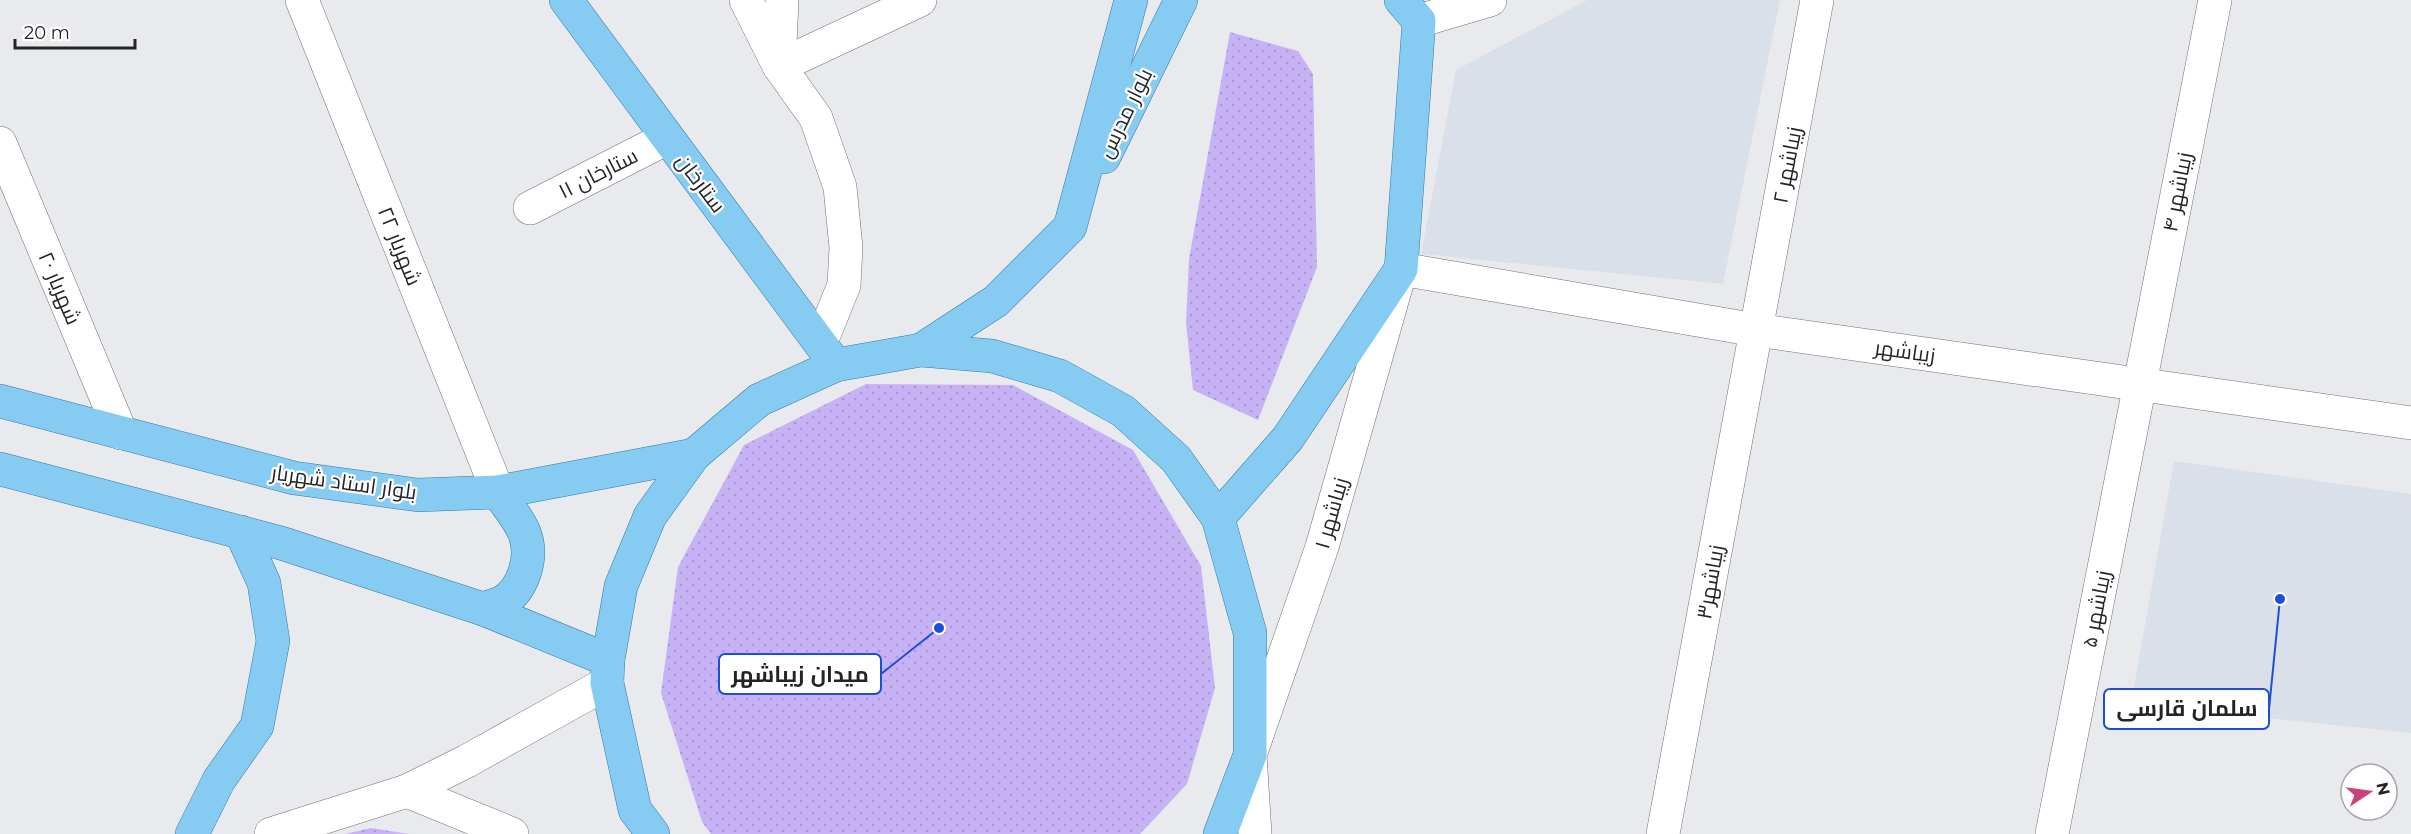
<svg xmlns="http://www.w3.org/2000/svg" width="2411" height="834" viewBox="0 0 2411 834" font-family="Montserrat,Cairo,sans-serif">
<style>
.built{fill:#dae0ea}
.grass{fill:url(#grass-dots)}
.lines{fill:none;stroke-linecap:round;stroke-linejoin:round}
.minor-casing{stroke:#6f7073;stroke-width:34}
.major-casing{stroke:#307aa4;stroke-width:34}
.minor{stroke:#fff;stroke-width:33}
.major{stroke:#86cbf2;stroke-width:33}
.labels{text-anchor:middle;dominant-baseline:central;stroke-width:4.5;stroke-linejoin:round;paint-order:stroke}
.street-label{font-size:21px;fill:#242425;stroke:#fff}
.leader{fill:none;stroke:#1d4ed8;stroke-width:2}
.callout-dot{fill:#1d4ed8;stroke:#fff;stroke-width:2}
.callout{fill:#fff;stroke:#1d4ed8;stroke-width:2}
.callout-label{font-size:22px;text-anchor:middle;font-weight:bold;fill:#242425}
</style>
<defs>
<pattern id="grass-dots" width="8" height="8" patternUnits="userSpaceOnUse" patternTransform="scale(1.5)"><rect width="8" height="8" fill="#c8b2f6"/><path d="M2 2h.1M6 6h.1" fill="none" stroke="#ac99d3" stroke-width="1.8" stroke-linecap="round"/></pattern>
</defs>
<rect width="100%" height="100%" fill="#e9eaed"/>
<g class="built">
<polygon points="1587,0 1780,0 1723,284 1421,254 1456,70"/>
<polygon points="2174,461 2411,494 2411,733 2131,704"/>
</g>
<g class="grass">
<polygon points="1230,32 1298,51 1313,74 1317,267 1258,420 1193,390 1186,323 1189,259"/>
<polygon points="866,384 1013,385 1133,450 1201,566 1215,688 1187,784 1140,834 711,834 702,822 661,693 678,567 744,445"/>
<polygon points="371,828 409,834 345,834"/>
</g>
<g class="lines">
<defs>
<g id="minor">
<polyline points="302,0 498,492"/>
<polyline points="746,0 779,66 920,0"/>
<polyline points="782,0 779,66 816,118 840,187 846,248 844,285 821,342"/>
<polyline points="1419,21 1490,0"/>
<polyline points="0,143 121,433"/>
<polyline points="530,208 667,138"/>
<polyline points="407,791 512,834"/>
<polyline points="271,834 407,791 467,761 607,683"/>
<polyline points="1255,834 1250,755 1322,547 1401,269 1756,330 2411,423"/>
<polyline points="1663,834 1817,0"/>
<polyline points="2052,834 2215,0"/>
</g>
<g id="major">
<polyline points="566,0 836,365"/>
<polyline points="1104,157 1181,0"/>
<polyline points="921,350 996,301 1070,227 1131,0"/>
<polyline points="0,401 294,478 418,495 498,492 694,455"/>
<polyline points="0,469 281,543 483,609 608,660"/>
<polyline points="1218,518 1288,438 1401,269 1419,21 1401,0"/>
<path d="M483,609C488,607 495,605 501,603C524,590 534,556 524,532C518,518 507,505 498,492"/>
<polyline points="192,834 219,780 257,726 273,641 264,583 241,532"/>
<polyline points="653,834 635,810 607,683 608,660 621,586 650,516 694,455 759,400 836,365 921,350 992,356 1060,376 1123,411 1176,459 1218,518 1250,633 1250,755 1220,834"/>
</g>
</defs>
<use href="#minor" class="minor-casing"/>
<use href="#major" class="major-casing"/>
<use href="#minor" class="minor"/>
<use href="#major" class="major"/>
</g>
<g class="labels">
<g class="street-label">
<text transform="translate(1125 113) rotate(-64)">بلوار مدرس</text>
<text transform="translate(1787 165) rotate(-79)">زیباشهر ۲</text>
<text transform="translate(598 173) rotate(-27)">ستارخان ۱۱</text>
<text transform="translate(701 183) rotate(53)">ستارخان</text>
<text transform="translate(2177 192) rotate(-79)">زیباشهر ۴</text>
<text transform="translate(400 246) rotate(68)">شهریار ۲۲</text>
<text transform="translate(60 288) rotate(67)">شهریار ۲۰</text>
<text transform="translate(1905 351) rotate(8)">زیباشهر</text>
<text transform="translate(344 482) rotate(8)">بلوار استاد شهریار</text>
<text transform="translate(1331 513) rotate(-74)">زیباشهر ۱</text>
<text transform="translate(1710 582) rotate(-80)">زیباشهر۳</text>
<text transform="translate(2096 609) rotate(-79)">زیباشهر ۵</text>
</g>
</g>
<path class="leader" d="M939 628L881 674M2280 599L2269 709"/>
<g class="callout-dot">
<circle cx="939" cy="628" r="6"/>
<circle cx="2280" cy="599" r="6"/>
</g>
<g class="callout">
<rect x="719" y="654" width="162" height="40" rx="6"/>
<rect x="2104" y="689" width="165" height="40" rx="6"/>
</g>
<g class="callout-label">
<text x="800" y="682">میدان زیباشهر</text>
<text x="2187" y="716">سلمان قارسی</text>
</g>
<g transform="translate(2369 792) rotate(77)"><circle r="28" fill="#ffffff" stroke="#a7a7a8" stroke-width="1.5"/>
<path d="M0-4.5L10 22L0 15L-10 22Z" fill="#cb427a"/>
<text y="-9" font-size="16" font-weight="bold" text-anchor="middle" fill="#242425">N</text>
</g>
<path d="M15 39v9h120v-9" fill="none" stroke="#242425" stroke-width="3"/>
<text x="24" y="39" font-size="18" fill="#242425" stroke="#ffffff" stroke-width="4.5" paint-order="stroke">20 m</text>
</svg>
